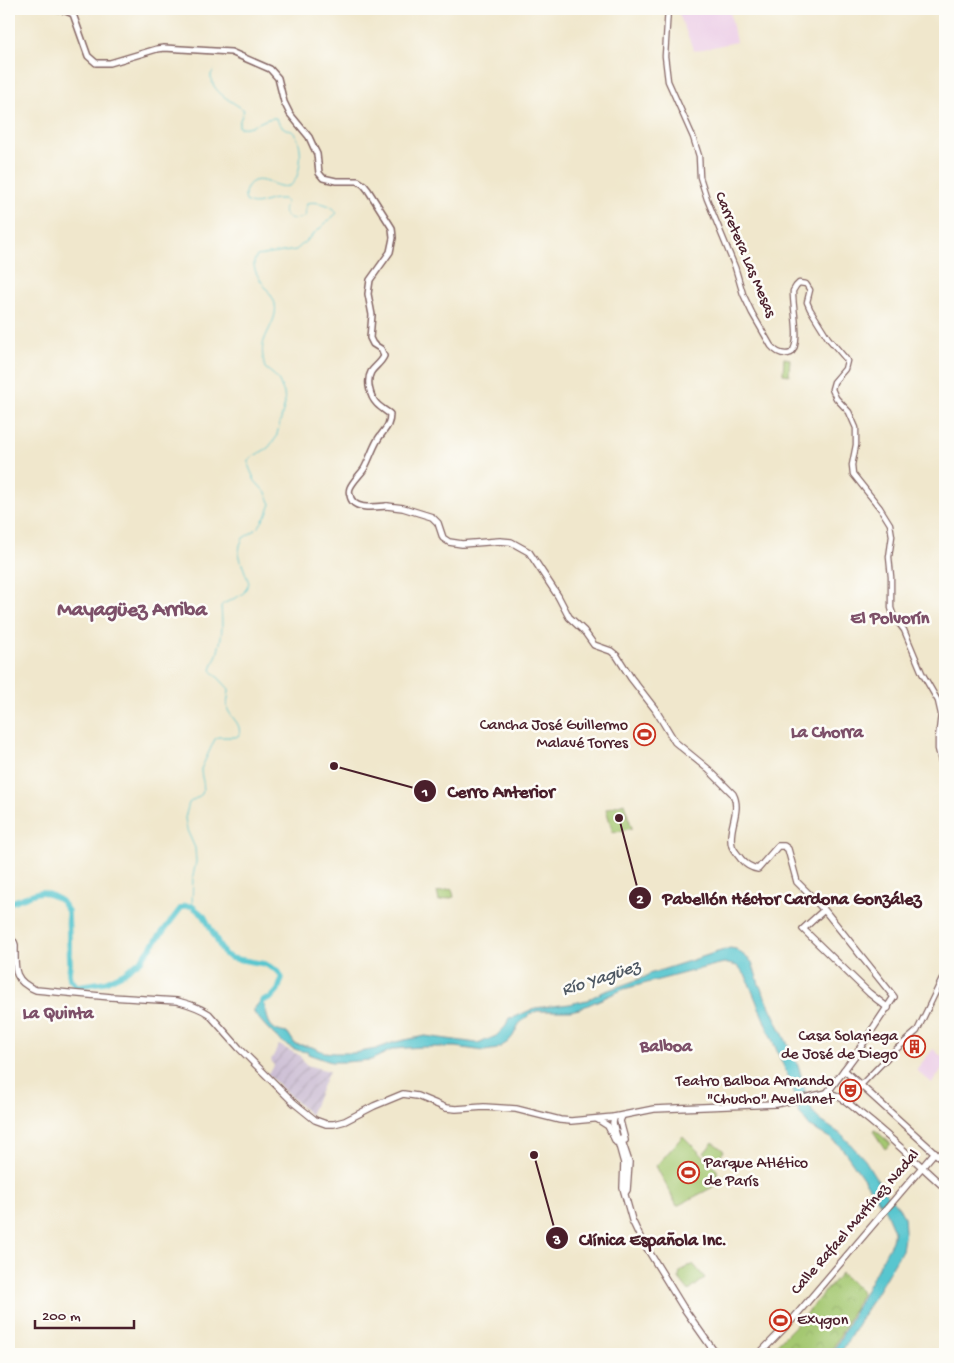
<svg xmlns="http://www.w3.org/2000/svg" width="954" height="1363" viewBox="0 0 954 1363" font-family="'Gochi Hand',sans-serif">
<style>
.built{fill:#edd0e8}
.industrial{fill:url(#industrial-furrows)}
.park{fill:url(#park-crowns);stroke:#77744e}
.pitch{fill:#a4c871;stroke:#77744e}
.water{fill:#59c6cf;stroke:#52727d}
.lines{fill:none;stroke-linecap:round;stroke-linejoin:round}
.stream{stroke:#59c6cf;stroke-width:1}
.river{stroke:#59c6cf;stroke-width:5.5}
.tertiary-casing{stroke:#846563;stroke-width:7}
.secondary-casing{stroke:#846563;stroke-width:8}
.primary-casing{stroke:#846563;stroke-width:8}
.tertiary{stroke:#fff;stroke-width:4.5}
.secondary{stroke:#fff;stroke-width:5}
.primary{stroke:#fff;stroke-width:5.5}
.labels{text-anchor:middle;dominant-baseline:central;stroke-width:5;stroke-linejoin:round;paint-order:stroke}
.street-label{font-size:16px;fill:#4a1f2b;stroke:#fdfcf7}
.poi-label{font-size:16px;fill:#4a1f2b;stroke:#fdfcf7;text-anchor:end}
.neighbourhood-label{font-size:18px;font-weight:bold;fill:#7d5069;stroke:#fdfcf7}
.water-label{font-size:18px;font-style:italic;fill:#4f5964;stroke:#fdfcf7}
.district-label{font-size:21px;font-weight:bold;fill:#7d5069;stroke:#fdfcf7}
.leader{fill:none;stroke:#4a1f2b;stroke-width:2}
.callout-dot{fill:#4a1f2b;stroke:#fdfcf7;stroke-width:2}
.mark-label{font-size:15px;text-anchor:middle;font-weight:bold;fill:#fff}
.callout-label{font-size:18px;text-anchor:middle;font-weight:bold;fill:#4a1f2b;stroke:#fdfcf7;stroke-width:5;stroke-linejoin:round;paint-order:stroke}
</style>
<defs>
<pattern id="industrial-furrows" width="10" height="10" patternUnits="userSpaceOnUse" patternTransform="scale(1.25)"><rect width="10" height="10" fill="#ccbed4"/><path d="M-1 1l2-2M0 10L10 0M9 11l2-2" fill="none" stroke="#b1a3b6"/></pattern>
<pattern id="park-crowns" width="20" height="18" patternUnits="userSpaceOnUse" patternTransform="scale(1.25)"><rect width="20" height="18" fill="#a4c871"/><path d="M2 6a3 3 0 1 1 6 0M12 15a3 3 0 1 1 6 0" fill="none" stroke="#8fab62"/></pattern>
</defs>
<rect width="100%" height="100%" fill="#fdfcf7"/>
<filter id="ink" filterUnits="userSpaceOnUse"><feTurbulence type="fractalNoise" baseFrequency=".02" numOctaves="2"/><feDisplacementMap in="SourceGraphic" scale="10" xChannelSelector="R" yChannelSelector="G"/><feConvolveMatrix kernelMatrix="1 2 1 2 8 2 1 2 1" color-interpolation-filters="sRGB"/></filter>
<filter id="wash" filterUnits="userSpaceOnUse"><feTurbulence type="fractalNoise" baseFrequency=".0096" numOctaves="4" result="noise"/><feDisplacementMap in="SourceGraphic" scale="20" xChannelSelector="R" yChannelSelector="G"/><feGaussianBlur stdDeviation="1.12" result="paint"/><feColorMatrix in="noise" values="0 0 0 0 0 0 0 0 0 0 0 0 0 0 0 0 0 1.4 0 .05"/><feComposite in="paint" operator="in"/></filter>
<g filter="url(#wash)">
<rect width="100%" height="100%" fill="#f0e7cc"/>
<g class="built">
<polygon points="677,9 728,9 730,12 736,42 694,51"/>
<polygon points="933,1049 945,1060 945,1065 932,1083 916,1070"/>
</g>
<polygon class="industrial" points="279,1045 299,1055 306,1065 329,1071 310,1115 267,1074 274,1066 271,1060"/>
<g class="park">
<polygon points="875,1130 891,1144 885,1149 873,1131"/>
<polygon points="841,1273 857,1287 862,1294 830,1354 767,1354 796,1325"/>
</g>
<g class="pitch">
<polygon points="784,358 790,359 789,375 783,374"/>
<polygon points="644,727 651,730 645,743 638,739"/>
<polygon points="624,803 632,828 613,833 606,809"/>
<polygon points="452,889 454,897 439,901 437,892"/>
<polygon points="683,1136 717,1170 717,1176 711,1182 715,1186 677,1206 656,1166"/>
<polygon points="713,1142 724,1151 716,1162 704,1153"/>
<polygon points="693,1264 705,1278 689,1291 678,1277 680,1275 679,1273 689,1265 690,1267"/>
</g>
<path class="water" d="M730,948L736,949L752,962L759,984L799,1068L808,1101L813,1113L821,1121L842,1135L865,1160L884,1191L899,1208L904,1217L905,1231L902,1250L840,1354H832L892,1241L894,1231L885,1210L847,1155L841,1147L830,1138L810,1127L800,1114L796,1104L793,1088L771,1037L746,976L737,966L724,963L715,965L624,989L579,1009L570,1011H537L530,1014L519,1024L513,1036L508,1042L497,1049L491,1050L484,1051L456,1047H421L394,1049L371,1060L344,1062H331L308,1054V1052C285,1051 268,1029 254,1013V1009L261,1000H263C269,1017 265,1031 288,1033L295,1044L312,1047L324,1052L334,1053H354L376,1049L395,1042L425,1036L477,1043L487,1040L496,1036L505,1027L509,1018L515,1017L535,1008L570,1004L587,1000L603,992L645,977L649,974Z"/>
<g class="lines">
<path class="stream" d="M192,906L193,876L196,862L195,848L187,830L185,818L189,803L202,794C206,783 201,780 201,769L215,739L218,737H236L239,735C242,724 232,719 228,710C226,703 229,696 229,689L211,670C213,662 218,655 219,647C223,633 222,620 221,606L223,604L243,594L249,583L241,561L239,553L240,545L243,538L254,531L260,525L267,514L271,504L266,493L255,481L249,467V461L252,457L268,448L276,438L285,404L284,393L279,381L274,375L265,368C263,359 261,349 264,341C268,329 278,317 275,304C272,290 245,270 257,256L296,250L337,213C333,204 316,201 307,203C305,208 306,212 305,216C299,220 285,221 284,210C284,208 286,205 286,202L284,199C284,199 276,199 276,199C265,200 256,208 246,201C244,195 245,191 248,186C259,170 280,194 292,184C302,175 304,141 293,132C291,130 289,131 286,129C281,127 278,122 276,118C264,117 252,130 239,127V123L244,110C232,101 210,92 211,74L214,71"/>
<polyline class="river" points="9,903 36,893 42,892 53,896 61,901 68,911 70,964 69,973 70,979 77,986 105,982 124,973 141,960 181,908 185,906 192,906 204,916 224,954 231,958 265,964 278,971 282,978 278,990 270,999 263,1000 261,1007"/>
</g>
</g>
<g filter="url(#ink)">
<g class="lines">
<defs>
<g id="tertiary">
<path d="M668,9L665,56L668,81L693,137L699,156L700,177L707,199L735,267L743,294L752,313L771,346C777,353 783,356 791,353C802,342 792,307 793,291L796,286L799,283L806,284L810,290L807,302L810,309L828,338L846,359L847,361L845,369L834,382L832,389L836,398L849,412L856,428V445L852,465L853,474L880,508L890,524L892,536L889,557L891,577V608L894,617L904,630L922,673L938,701L941,714L938,739V749L945,777"/>
<polyline points="849,1104 861,1085 892,1053 917,1031 945,973"/>
</g>
<path id="secondary" d="M58,9L66,11L73,14L88,56L96,63H110L157,49L164,48L231,52L270,69L278,78L284,102L290,114L309,137L314,148L317,154L319,173L323,178L336,181H358L364,185L368,190L392,228L393,238L390,252L370,280L368,294L372,315L370,338L373,344L381,349L384,356C381,363 375,366 371,372C366,381 370,397 377,404C381,408 386,411 390,414C390,428 383,430 377,441C372,450 369,460 364,469C360,475 353,481 350,488C349,491 349,493 350,495C352,511 376,507 387,506"/>
<g id="primary">
<path d="M387,506L403,508L432,517L438,523L443,538L449,542L462,544L500,541L511,542L529,552L558,596L569,617L584,631L594,645L611,651L617,656L631,678L655,709L675,742L708,769L733,794C742,811 727,829 732,846C734,851 738,855 741,859C746,865 751,868 758,869L778,846H784L788,849L797,882L810,895L826,912L894,997L856,1054L827,1093"/>
<polyline points="824,910 803,929 869,993 888,1008"/>
<path d="M9,940L14,942L15,945C15,967 12,981 36,990L111,997L177,1001C188,1004 199,1007 209,1014L239,1048L294,1103L315,1120L326,1124H334L345,1121L374,1106L403,1094L417,1096L446,1108L456,1109L484,1107L516,1109L560,1120L571,1121L614,1117L654,1109L776,1104L827,1093C839,1094 851,1105 860,1113C890,1136 917,1163 945,1188"/>
<polyline points="844,1070 945,1162"/>
<polyline points="622,1116 620,1121 625,1140"/>
<polyline points="614,1117 613,1123 622,1156 624,1163 623,1188 632,1220 640,1237 683,1307 716,1354"/>
<polyline points="597,1119 608,1126 616,1142"/>
<polyline points="621,1138 629,1162 627,1190 625,1193"/>
<polyline points="757,1354 762,1351 792,1320 935,1152"/>
</g>
</defs>
<use href="#tertiary" class="tertiary-casing"/>
<use href="#secondary" class="secondary-casing"/>
<use href="#primary" class="primary-casing"/>
<use href="#tertiary" class="tertiary"/>
<use href="#secondary" class="secondary"/>
<use href="#primary" class="primary"/>
</g>
</g>
<defs>
<symbol id="stadium-ring" viewBox="-11 -11 22 22"><circle r="9.5" fill="#fdfcf7" stroke="#c8321e" stroke-width="1.5"/><path d="M0-5a6.5 5 0 1 0 0 10a6.5 5 0 1 0 0-10ZM-3.5-1.8h7v3.6h-7Z" fill="#c8321e"/></symbol>
<symbol id="building-ring" viewBox="-11 -11 22 22"><circle r="9.5" fill="#fdfcf7" stroke="#c8321e" stroke-width="1.5"/><path d="M-4-6H4V6H1V3H-1V6H-4ZM-2.5-4.3h1.7v1.8h-1.7ZM.8-4.3h1.7v1.8H.8ZM-2.5-1h1.7V.8h-1.7ZM.8-1h1.7V.8H.8Z" fill="#c8321e"/></symbol>
<symbol id="theatre-ring" viewBox="-11 -11 22 22"><circle r="9.5" fill="#fdfcf7" stroke="#c8321e" stroke-width="1.5"/><path d="M-5-5.5Q0-4 5-5.5V0Q5 5 0 6Q-5 5-5 0ZM-3.3-2.5H-1v1.5H-3.3ZM1-2.5H3.3v1.5H1ZM-2.8 1Q0 5.5 2.8 1Z" fill="#c8321e"/></symbol>
</defs>
<g fill-rule="evenodd">
<use href="#stadium-ring" x="632" y="722" width="25" height="25"/>
<use href="#building-ring" x="902" y="1034" width="25" height="25"/>
<use href="#theatre-ring" x="838" y="1078" width="25" height="25"/>
<use href="#stadium-ring" x="676" y="1160" width="25" height="25"/>
<use href="#stadium-ring" x="768" y="1308" width="25" height="25"/>
</g>
<g class="labels">
<g class="street-label">
<text transform="translate(744 255) rotate(67)">Carretera Las Mesas</text>
<text transform="translate(856 1223) rotate(-49)">Calle Rafael Martínez Nadal</text>
</g>
<g class="poi-label">
<text x="628" y="726">Cancha José Guillermo<tspan x="628" dy="18">Malavé Torres</tspan></text>
<text x="898" y="1037">Casa Solariega<tspan x="898" dy="18">de José de Diego</tspan></text>
<text x="834" y="1082">Teatro Balboa Armando<tspan x="834" dy="18">"Chucho" Avellanet</tspan></text>
<text x="704" y="1164" text-anchor="start">Parque Atlético<tspan x="704" dy="18">de París</tspan></text>
<text x="797" y="1321" text-anchor="start">Exygon</text>
</g>
<g class="neighbourhood-label">
<text x="890" y="619">El Polvorín</text>
<text x="827" y="733">La Chorra</text>
<text x="58" y="1014">La Quinta</text>
<text x="666" y="1047">Balboa</text>
</g>
<g class="water-label">
<text transform="translate(601 979) rotate(-18)">Río Yagüez</text>
</g>
<g class="district-label">
<text x="132" y="611">Mayagüez Arriba</text>
</g>
</g>
<path class="leader" d="M334 766L425 791M619 818L640 898M534 1155L557 1238"/>
<g class="callout-dot">
<circle cx="334" cy="766" r="5"/>
<circle cx="619" cy="818" r="5"/>
<circle cx="534" cy="1155" r="5"/>
<circle cx="425" cy="791" r="12"/>
<circle cx="640" cy="898" r="12"/>
<circle cx="557" cy="1238" r="12"/>
</g>
<g class="mark-label">
<text x="425" y="796">1</text>
<text x="640" y="903">2</text>
<text x="557" y="1244">3</text>
</g>
<g class="callout-label">
<text x="501" y="797">Cerro Anterior</text>
<text x="792" y="904">Pabellón Héctor Cardona González</text>
<text x="653" y="1245">Clínica Española Inc.</text>
</g>
<rect width="954" height="1363" fill="none" stroke="#fdfcf7" stroke-width="30"/>
<path d="M35 1320v8h99v-8" fill="none" stroke="#4a1f2b" stroke-width="2.5"/>
<text x="42" y="1320" font-size="15" fill="#4a1f2b" stroke="#fdfcf7" stroke-width="4" paint-order="stroke">200 m</text>
</svg>
